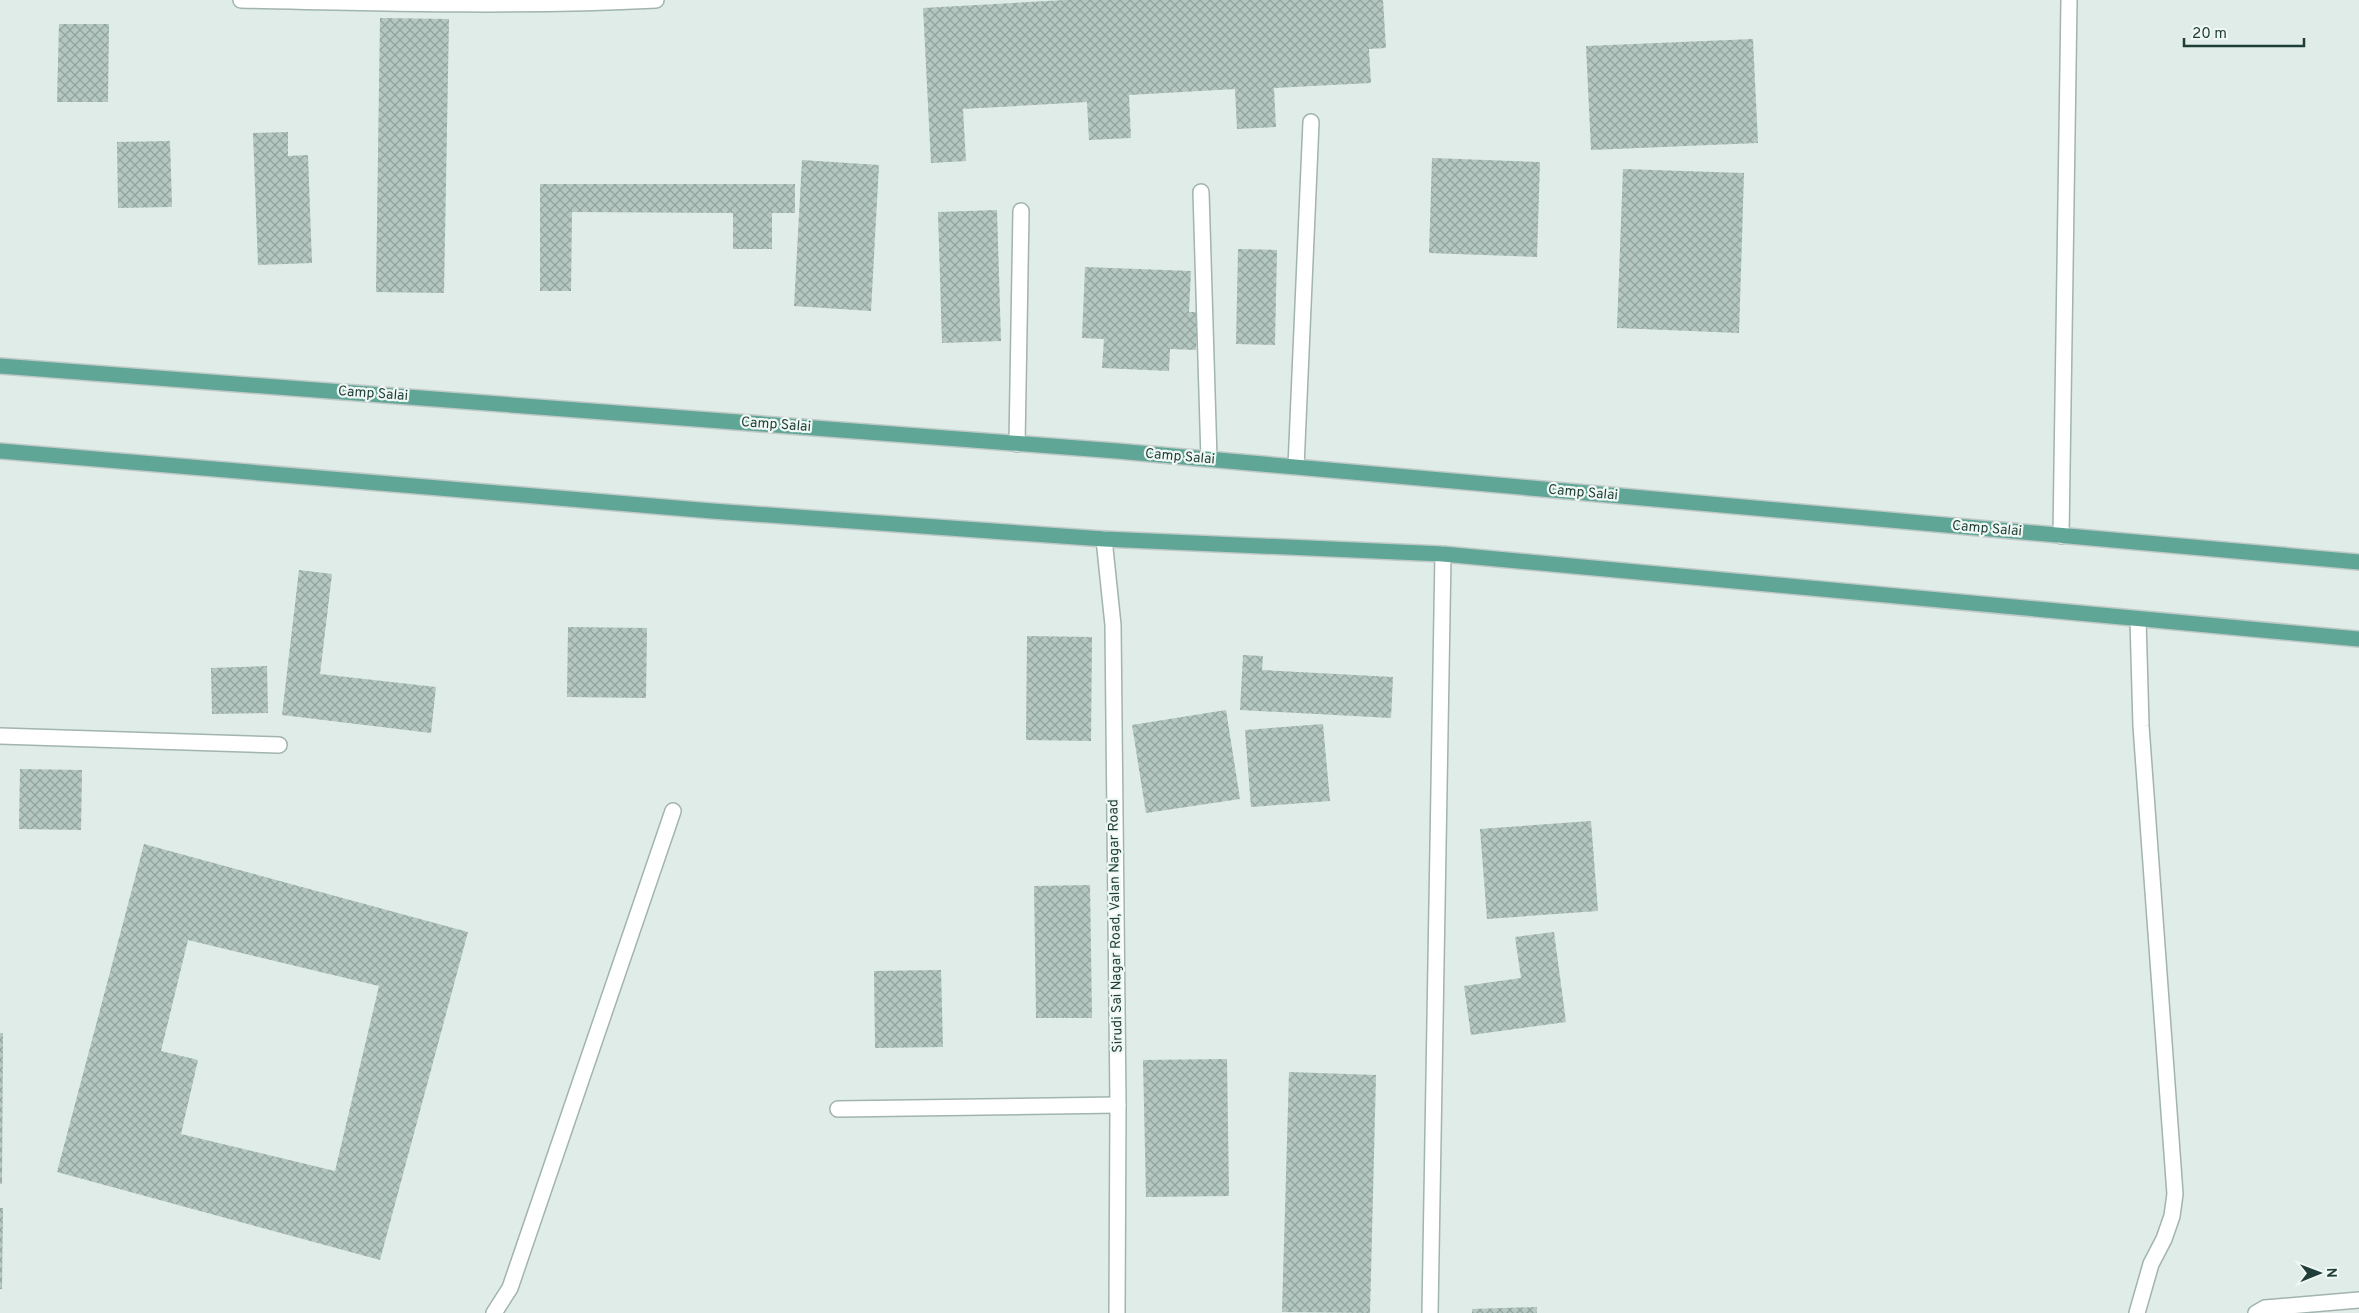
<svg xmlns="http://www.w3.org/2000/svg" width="2359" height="1313" viewBox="0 0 2359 1313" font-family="Overpass,sans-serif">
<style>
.building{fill:url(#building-cross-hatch);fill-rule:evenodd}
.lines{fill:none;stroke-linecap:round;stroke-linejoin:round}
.lane-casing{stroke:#a1b4af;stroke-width:18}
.street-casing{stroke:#a1b4af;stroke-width:18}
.primary-casing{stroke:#c0c9c7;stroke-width:18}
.lane{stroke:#fff;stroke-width:15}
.street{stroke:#fff;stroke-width:15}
.primary{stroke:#5fa697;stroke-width:15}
.labels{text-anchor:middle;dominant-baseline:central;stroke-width:4.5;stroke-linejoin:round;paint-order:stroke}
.street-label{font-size:14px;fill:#1e3e37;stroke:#f0f8f4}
</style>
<defs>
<pattern id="building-cross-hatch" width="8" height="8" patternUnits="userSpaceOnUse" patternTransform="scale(1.25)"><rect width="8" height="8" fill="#b4c7c0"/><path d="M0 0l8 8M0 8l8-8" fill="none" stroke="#92a39d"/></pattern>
</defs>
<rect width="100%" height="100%" fill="#dfece7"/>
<g class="building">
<polygon points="1065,0 1383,0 1386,48 1369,49 1371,83 1274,88 1276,127 1237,129 1235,89 1129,95 1131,138 1089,140 1087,102 963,109 966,161 931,163 923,8"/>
<polygon points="380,18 449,19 444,293 376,292"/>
<polygon points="59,24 109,24 108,102 57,102"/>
<polygon points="1753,39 1758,143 1591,150 1586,46"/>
<polygon points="288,132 288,156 308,155 312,263 258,265 253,133"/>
<polygon points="170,141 172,207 118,208 117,142"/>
<polygon points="1432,158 1540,162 1537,257 1429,253"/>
<polygon points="802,160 879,165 871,311 794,306"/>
<polygon points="1623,169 1744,173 1739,333 1617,328"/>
<polygon points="540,184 795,184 795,213 772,213 772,249 733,249 733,213 572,212 571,291 540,291"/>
<polygon points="997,210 1001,341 942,343 938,212"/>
<polygon points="1238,249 1277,250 1275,345 1236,344"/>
<polygon points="1085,267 1191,271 1189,312 1198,312 1196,350 1170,349 1169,371 1102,368 1104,339 1082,338"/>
<polygon points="299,570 332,574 320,674 436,687 431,733 282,715"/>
<polygon points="568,627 647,628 646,698 567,697"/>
<polygon points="1027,636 1092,637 1091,741 1026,740"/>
<polygon points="1243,655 1263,656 1262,670 1393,677 1391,718 1240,710"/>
<polygon points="267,666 268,713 212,714 211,668"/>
<polygon points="1226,710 1240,799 1146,813 1132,725"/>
<polygon points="1323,724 1330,801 1251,807 1245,730"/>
<polygon points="20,769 82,770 81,830 19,829"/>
<polygon points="1591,821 1598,911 1487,919 1480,829"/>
<path d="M144,844L468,932L380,1260L57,1172ZM188,940L379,986L335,1171L181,1134L198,1060L161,1051Z"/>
<polygon points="1090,885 1092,1018 1036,1018 1034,886"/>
<polygon points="1554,932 1566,1022 1471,1035 1464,986 1521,978 1515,937"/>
<polygon points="941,970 943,1047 875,1048 874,971"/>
<polygon points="0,1033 3,1033 2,1184 0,1184"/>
<polygon points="1227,1059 1229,1196 1146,1197 1143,1060"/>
<polygon points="1289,1072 1376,1075 1370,1313 1282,1312"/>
<polygon points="0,1208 3,1208 2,1289 0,1289"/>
<polygon points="1537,1307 1537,1313 1472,1313 1472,1309"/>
</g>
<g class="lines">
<defs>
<g id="lane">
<polyline points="494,1313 510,1288 673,811"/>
<polyline points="1430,1313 1443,554"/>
<polyline points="2137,1313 2151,1264 2164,1239 2172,1216 2175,1194 2141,726 2138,619"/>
</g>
<g id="street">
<path d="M241,0C379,3 518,7 656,0"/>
<polyline points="1201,192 1209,459"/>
<polyline points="1017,444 1021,211"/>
<polyline points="1296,467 1311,122"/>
<polyline points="2061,536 2069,0"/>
<polyline points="1104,539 1113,625 1118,1105 1117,1313"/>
<polyline points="0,736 279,745"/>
<polyline points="838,1109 1118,1105"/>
<polyline points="2256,1313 2265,1308 2359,1300"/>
</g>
<g id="primary">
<polyline points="0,366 1117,451 2359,562"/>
<polyline points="0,451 712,511 1104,539 1443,554 2359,639"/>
</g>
</defs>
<use href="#lane" class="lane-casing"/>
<use href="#street" class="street-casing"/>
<use href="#primary" class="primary-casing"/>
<use href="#lane" class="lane"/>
<use href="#street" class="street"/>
<use href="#primary" class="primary"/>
</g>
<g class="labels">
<g class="street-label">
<text transform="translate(373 394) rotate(4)">Camp Salai</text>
<text transform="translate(776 425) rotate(4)">Camp Salai</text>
<text transform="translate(1180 457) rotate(5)">Camp Salai</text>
<text transform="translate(1583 493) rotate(5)">Camp Salai</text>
<text transform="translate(1987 529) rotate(5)">Camp Salai</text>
<text transform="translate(1116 926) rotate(-91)">Sirudi Sai Nagar Road, Valan Nagar Road</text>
</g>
</g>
<g transform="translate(2319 1273) rotate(89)" stroke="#f0f8f4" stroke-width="4" paint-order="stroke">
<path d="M0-4L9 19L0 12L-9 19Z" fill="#1e3e37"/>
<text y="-8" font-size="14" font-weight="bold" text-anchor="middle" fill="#1e3e37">N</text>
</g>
<path d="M2184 38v8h120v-8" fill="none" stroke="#1e3e37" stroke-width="2.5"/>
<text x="2192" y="38" font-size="15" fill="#1e3e37" stroke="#f0f8f4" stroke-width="4" paint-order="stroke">20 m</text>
</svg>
